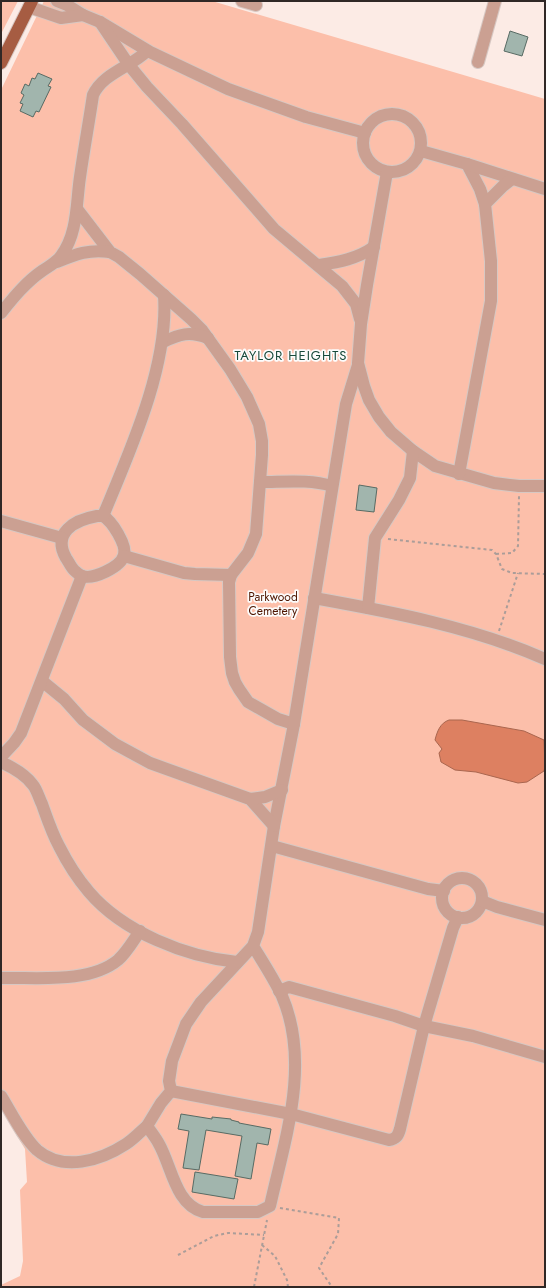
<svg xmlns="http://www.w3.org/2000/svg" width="546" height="1288" viewBox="0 0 546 1288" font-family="Jost,sans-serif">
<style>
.green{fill:#fcbfaa}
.water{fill:#dd8061;stroke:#a9664f}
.building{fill:#a1b5ad;stroke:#586b64}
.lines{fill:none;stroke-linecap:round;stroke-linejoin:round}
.minor-casing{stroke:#d7c8c3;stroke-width:14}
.major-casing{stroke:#d7c8c3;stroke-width:14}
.path{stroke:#ab9d99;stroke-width:2;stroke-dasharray:3 3;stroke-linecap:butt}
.minor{stroke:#cba092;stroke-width:12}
.major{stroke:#a65c42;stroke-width:12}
.labels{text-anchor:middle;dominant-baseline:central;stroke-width:3.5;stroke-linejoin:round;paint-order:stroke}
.park-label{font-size:12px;fill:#4f1601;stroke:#fcfcfc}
.neighbourhood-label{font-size:13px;letter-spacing:1px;fill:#17493a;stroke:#fcfcfc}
</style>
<rect width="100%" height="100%" fill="#fcebe5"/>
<g class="green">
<polygon points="1,1 18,1 1,34"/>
<polygon points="44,1 212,1 545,99 545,1287 1,1287 1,1285 20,1276 23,1261 20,1190 27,1182 25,1149 1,1109 1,90"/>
</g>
<path class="water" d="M449,720H462L524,731L544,740L545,767L544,771L527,782L518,783L476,772L455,770L441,762L439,753L442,749L435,740C437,732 440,723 449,720Z"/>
<g class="building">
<polygon points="510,31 528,37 522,56 504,51"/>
<polygon points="38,73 52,79 48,86 51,87 39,112 36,111 33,117 20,111 23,104 20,103 24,95 21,93 25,84 29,86 32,78 35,79"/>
<polygon points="359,485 377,488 374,512 356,510"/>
<polygon points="181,1114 212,1119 212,1117 231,1119 231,1120 239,1122 239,1123 271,1129 268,1145 257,1143 251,1179 235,1176 242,1136 206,1130 199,1170 183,1168 189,1131 178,1129"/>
<polygon points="195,1172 238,1179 234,1199 192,1192"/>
</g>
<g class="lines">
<defs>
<g id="minor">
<polyline points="57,1 67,5 83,15 100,22 150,52 228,89 306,117 365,133"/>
<polyline points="242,1 256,5"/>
<polyline points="29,7 61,18 83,15"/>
<polyline points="100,22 129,65 147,87 182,124 274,229 342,286 356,304 360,319"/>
<polyline points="478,62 495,1"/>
<circle cx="392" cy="143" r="29"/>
<polyline points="421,151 467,164 480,189 485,204"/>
<polyline points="467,164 545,189"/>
<polyline points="387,172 367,285 361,324 358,363 364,386 369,400 379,417 391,432 413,451 435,466 494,483 519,486 545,486"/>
<path d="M77,209L110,252L119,257L140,274L191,319L202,330L230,369L247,397L259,424L262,441V455L256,534L248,553L231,575L229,582L230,657L232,673L235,682L239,689L248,702L278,719L294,724L274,826L258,932L253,946C263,962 274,979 282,996C311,1063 285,1139 270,1206L258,1212H203C175,1204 172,1167 159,1144C156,1138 151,1132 147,1126L161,1103L171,1091L169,1081L172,1061L186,1024L201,1002L253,946"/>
<path d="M57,262C76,254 89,249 110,252"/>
<path d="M319,265C339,262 357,259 374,247"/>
<path d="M1,313C13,298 26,282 42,271C49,266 56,263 61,256C78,233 76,204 80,177C84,149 89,122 93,95C103,73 131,67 147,51"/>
<path d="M163,342C180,334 189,331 208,338"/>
<polyline points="459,474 491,301 491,261 485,204 503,186 512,179"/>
<path d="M260,482C284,482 309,479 332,486"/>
<path d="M97,516C99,516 101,516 103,516C112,521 127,545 124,555C121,567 93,580 82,576C80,575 76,572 75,571C71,568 69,562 66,558C52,533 74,520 97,516Z"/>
<path d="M103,516C130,451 169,366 164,295"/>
<polyline points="1,521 62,538"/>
<polyline points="124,556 184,573 195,574 231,575"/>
<path d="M314,598C392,612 472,627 545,659"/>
<polyline points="368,608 375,538 399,500 410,478 413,451"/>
<polyline points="42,681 64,699 83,720 115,744 150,763 250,799 274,826"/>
<polyline points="294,724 346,404 358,365"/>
<polyline points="1,757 14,743 21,733 82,576"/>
<path d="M1,762C12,767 26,775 33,785C37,790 39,798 42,804C47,818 52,833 59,846C67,862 77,878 89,892C123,932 186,957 237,962"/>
<polyline points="250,799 265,797 282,790"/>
<polyline points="272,846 428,889 444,891"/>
<circle cx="462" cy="898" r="20"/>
<polyline points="482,901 497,907 545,920"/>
<path d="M1,978C36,977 89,984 118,960C127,952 133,941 140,931"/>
<polyline points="279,991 289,987 395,1016 424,1026 473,1036 545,1057"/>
<path d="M171,1091L291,1114L389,1140C396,1139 398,1136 400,1129L424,1026L453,928L458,917"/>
<path d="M1,1096C11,1112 23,1137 37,1150C63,1172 100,1161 126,1144C134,1139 140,1132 147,1126"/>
</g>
<polyline id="major" points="1,63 32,1"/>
</defs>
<use href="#minor" class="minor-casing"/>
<use href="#major" class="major-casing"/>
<g class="path">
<polyline points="388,539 492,550 496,554 502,569 512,573 545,574"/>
<polyline points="496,554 512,553 518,546 519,496"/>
<polyline points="499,631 518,573"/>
<polyline points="280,1208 339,1218 338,1234 319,1268 332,1287"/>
<polyline points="262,1245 275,1256 287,1280 288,1287"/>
<polyline points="178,1255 214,1236 228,1233 264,1235"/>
<polyline points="254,1287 267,1220"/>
</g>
<use href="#minor" class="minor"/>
<use href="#major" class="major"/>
</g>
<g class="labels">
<g class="park-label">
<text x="273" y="597">Parkwood<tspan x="273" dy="14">Cemetery</tspan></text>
</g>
<g class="neighbourhood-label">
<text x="291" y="355">TAYLOR HEIGHTS</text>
</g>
</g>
<rect width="546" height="1288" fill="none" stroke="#302826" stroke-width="4"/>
</svg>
